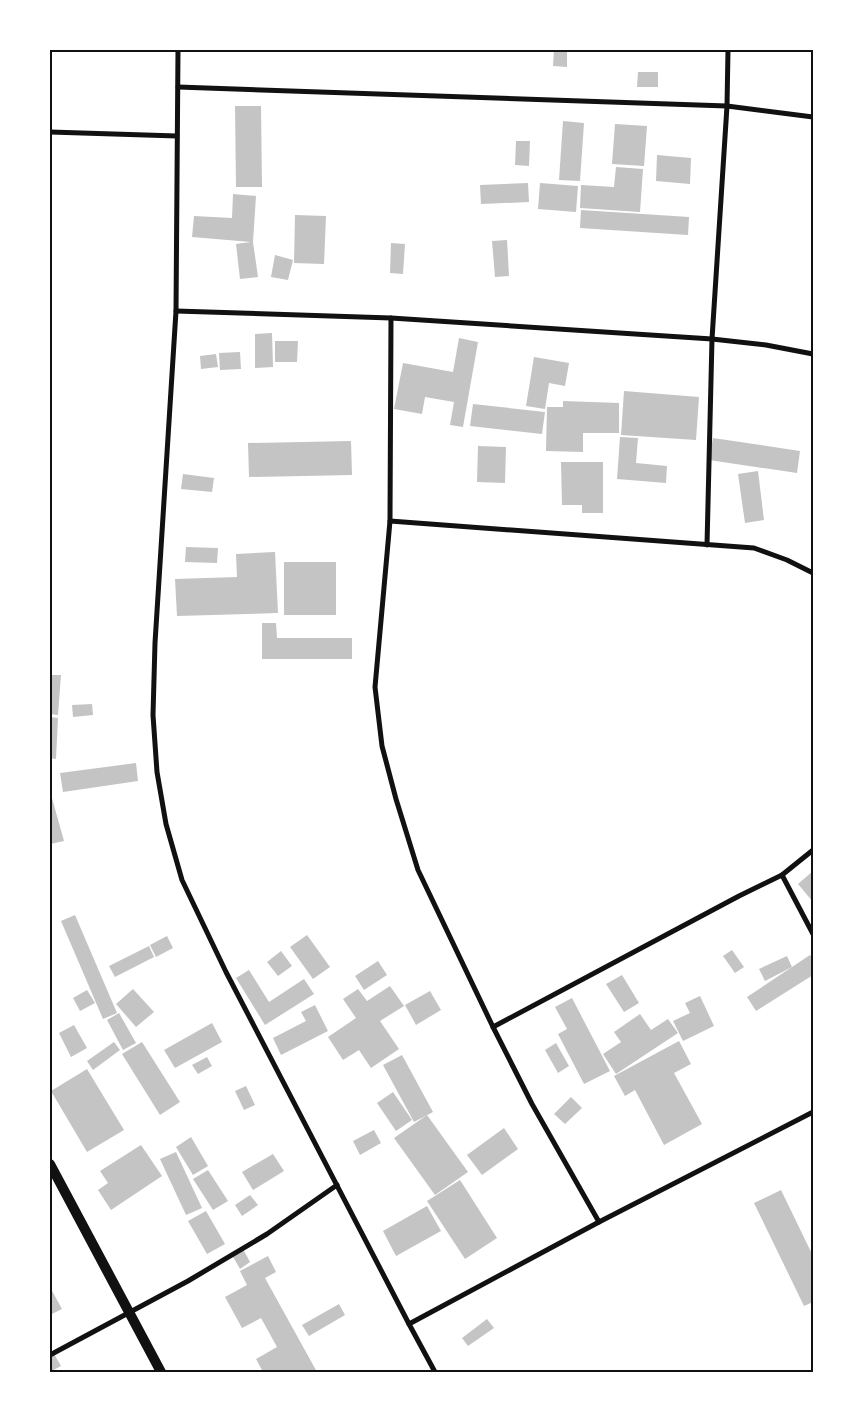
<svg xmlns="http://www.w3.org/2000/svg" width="863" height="1422" viewBox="0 0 863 1422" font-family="'Asap Condensed',sans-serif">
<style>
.building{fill:#c4c4c4}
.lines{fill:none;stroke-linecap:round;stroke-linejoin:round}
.minor{stroke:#111;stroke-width:5}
.secondary{stroke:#111;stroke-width:10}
.neatline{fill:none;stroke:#111;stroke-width:2}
</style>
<rect width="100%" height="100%" fill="#fff"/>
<g class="building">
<polygon points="554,50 567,50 567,67 553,66"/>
<polygon points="638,72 658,72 658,87 637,87"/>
<polygon points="235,106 261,106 262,187 236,187"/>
<polygon points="563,121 584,123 580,181 559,180"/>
<polygon points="615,124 647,126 644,166 612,164"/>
<polygon points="516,141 530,141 529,166 515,165"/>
<polygon points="657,155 691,158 690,184 656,181"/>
<polygon points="616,167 643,169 640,212 580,208 581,185 614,187"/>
<polygon points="528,183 529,202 481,204 480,185"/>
<polygon points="540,183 578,186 576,212 538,209"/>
<polygon points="233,194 256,196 253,242 258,277 240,279 236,244 251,242 192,237 194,216 232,218"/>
<polygon points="581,210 689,217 688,235 580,228"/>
<polygon points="295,215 326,216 324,264 294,263"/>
<polygon points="507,240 509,276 495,277 492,241"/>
<polygon points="391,243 405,244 403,274 390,273"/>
<polygon points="275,255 293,260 288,280 271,277"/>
<polygon points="272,333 273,367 255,368 255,334"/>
<polygon points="459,338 478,342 463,427 450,425 454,402 425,397 422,414 394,409 403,363 453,372"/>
<polygon points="275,341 298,341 297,362 275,362"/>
<polygon points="240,352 241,369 220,370 219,353"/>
<polygon points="216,354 218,367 201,369 200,356"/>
<polygon points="534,357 569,363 565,386 549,383 545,409 526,406"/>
<polygon points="624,391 699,397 696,440 621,435"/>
<polygon points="563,401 619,403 619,433 583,433 583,452 546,451 547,407 563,407"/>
<polygon points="473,404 545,412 542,434 470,426"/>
<polygon points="620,437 638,438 636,463 667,466 666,483 617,479"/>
<polygon points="713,438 800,451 797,473 709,460"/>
<polygon points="351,441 352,475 249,477 248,443"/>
<polygon points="478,446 506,447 505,483 477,482"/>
<polygon points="561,462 603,462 603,513 582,513 582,505 562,505"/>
<polygon points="758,471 764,520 745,523 738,474"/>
<polygon points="183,474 214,478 212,492 181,489"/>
<polygon points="186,547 218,548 217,563 185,562"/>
<polygon points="275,552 278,613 177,616 175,579 237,577 236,554"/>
<rect x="284" y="562" width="52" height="53"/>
<polygon points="262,623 276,623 277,638 352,638 352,659 262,659"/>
<polygon points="50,675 61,675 58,715 50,714"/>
<polygon points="92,704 93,715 73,717 72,705"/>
<polygon points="50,717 58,718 56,759 50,758"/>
<polygon points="136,763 138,781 63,792 60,773"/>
<polygon points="50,798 52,798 64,841 50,844"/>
<polygon points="813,871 813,902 798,884"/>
<polygon points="75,915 117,1013 103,1019 61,921"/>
<polygon points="307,935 330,967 313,979 290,947"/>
<polygon points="167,936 173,948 156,957 150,945"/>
<polygon points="149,946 154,957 115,977 109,966"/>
<polygon points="732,950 744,967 735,973 723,956"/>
<polygon points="281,951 292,966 278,976 267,962"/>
<polygon points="810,955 813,959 813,975 756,1011 747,997"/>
<polygon points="787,956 792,967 765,981 759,969"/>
<polygon points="378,961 387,975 364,990 355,976"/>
<polygon points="249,970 269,1002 304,979 314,994 265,1025 236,978"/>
<polygon points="622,975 639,1003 624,1012 606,984"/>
<polygon points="390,986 404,1006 380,1021 399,1049 371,1068 359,1050 343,1060 328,1037 356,1018 343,999 358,989 367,1001"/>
<polygon points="133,989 154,1012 136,1027 116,1004"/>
<polygon points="87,990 95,1003 80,1011 73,998"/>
<polygon points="430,991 441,1010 416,1025 405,1005"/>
<polygon points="700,996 714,1026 683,1041 673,1021 690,1013 685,1003"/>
<polygon points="572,998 610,1071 584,1084 558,1034 567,1029 555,1007"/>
<polygon points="315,1005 328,1031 281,1055 273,1038 306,1021 301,1012"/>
<polygon points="119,1013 136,1043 123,1050 107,1020"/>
<polygon points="640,1014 651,1030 668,1019 678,1033 616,1074 603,1054 621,1042 614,1032"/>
<polygon points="212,1023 222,1042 175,1068 164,1050"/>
<polygon points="74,1025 87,1048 71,1057 59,1033"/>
<polygon points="679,1041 691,1064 674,1073 702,1124 664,1145 635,1090 625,1096 614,1076"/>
<polygon points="114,1042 120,1050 93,1070 87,1061"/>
<polygon points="142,1042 180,1102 160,1115 122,1054"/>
<polygon points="556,1043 569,1066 558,1073 545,1050"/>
<polygon points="402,1055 433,1112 414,1122 383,1065"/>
<polygon points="207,1057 212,1066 198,1074 192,1065"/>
<polygon points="87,1069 124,1130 87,1152 51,1091"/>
<polygon points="246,1086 255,1105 244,1110 235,1091"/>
<polygon points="393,1092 412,1120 396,1131 377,1103"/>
<polygon points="571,1097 582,1108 565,1124 554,1114"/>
<polygon points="427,1115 468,1172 435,1195 394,1138"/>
<polygon points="504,1128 518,1149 482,1175 467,1155"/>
<polygon points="374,1130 381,1143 360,1155 353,1141"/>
<polygon points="191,1137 208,1166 193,1175 176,1147"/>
<polygon points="141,1145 162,1176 111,1210 98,1190 108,1183 100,1171"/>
<polygon points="176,1152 202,1208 186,1215 160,1159"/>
<polygon points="273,1154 284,1171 253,1190 242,1172"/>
<polygon points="208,1170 228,1201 213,1210 193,1179"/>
<polygon points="460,1180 497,1238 465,1259 427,1201"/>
<polygon points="781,1190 813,1256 813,1302 804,1306 754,1203"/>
<polygon points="250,1195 258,1205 242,1216 235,1205"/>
<polygon points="427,1206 441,1231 396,1256 383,1231"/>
<polygon points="206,1211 225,1244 207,1254 188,1221"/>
<polygon points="243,1249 250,1262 240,1269 232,1255"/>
<polygon points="268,1256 276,1272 265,1278 317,1372 263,1372 256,1359 277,1347 261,1318 242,1328 225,1297 247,1285 240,1271"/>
<polygon points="50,1287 62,1309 50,1315"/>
<polygon points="339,1304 345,1315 309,1336 302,1325"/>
<polygon points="487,1319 494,1328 468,1346 462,1338"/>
<polygon points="53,1352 61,1366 50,1372 50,1354"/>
</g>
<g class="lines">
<g class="minor">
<polyline points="178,50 176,311 155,643 153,715 157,772 166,824 182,880 226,972 409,1324"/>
<polyline points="178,87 727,106 813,117"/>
<polyline points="50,132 177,136"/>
<polyline points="176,311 391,318 712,339 766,345 813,354"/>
<polyline points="391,318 390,521 375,687 382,746 396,799 418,870 493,1027 532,1104 599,1222 409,1324 435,1372"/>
<polyline points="390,521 754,548 787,560 813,573"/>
<polyline points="707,545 712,339 727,106 728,50"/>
<polyline points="782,875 813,934"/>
<polyline points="493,1027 739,896 782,875 813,850"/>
<polyline points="599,1222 813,1112"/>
<polyline points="50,1355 188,1281 267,1234 337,1185"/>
</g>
<polyline class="secondary" points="50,1164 161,1372"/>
</g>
<rect width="863" height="1422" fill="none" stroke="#ffffff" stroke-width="102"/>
<rect x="51" y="51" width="761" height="1320" class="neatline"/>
</svg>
